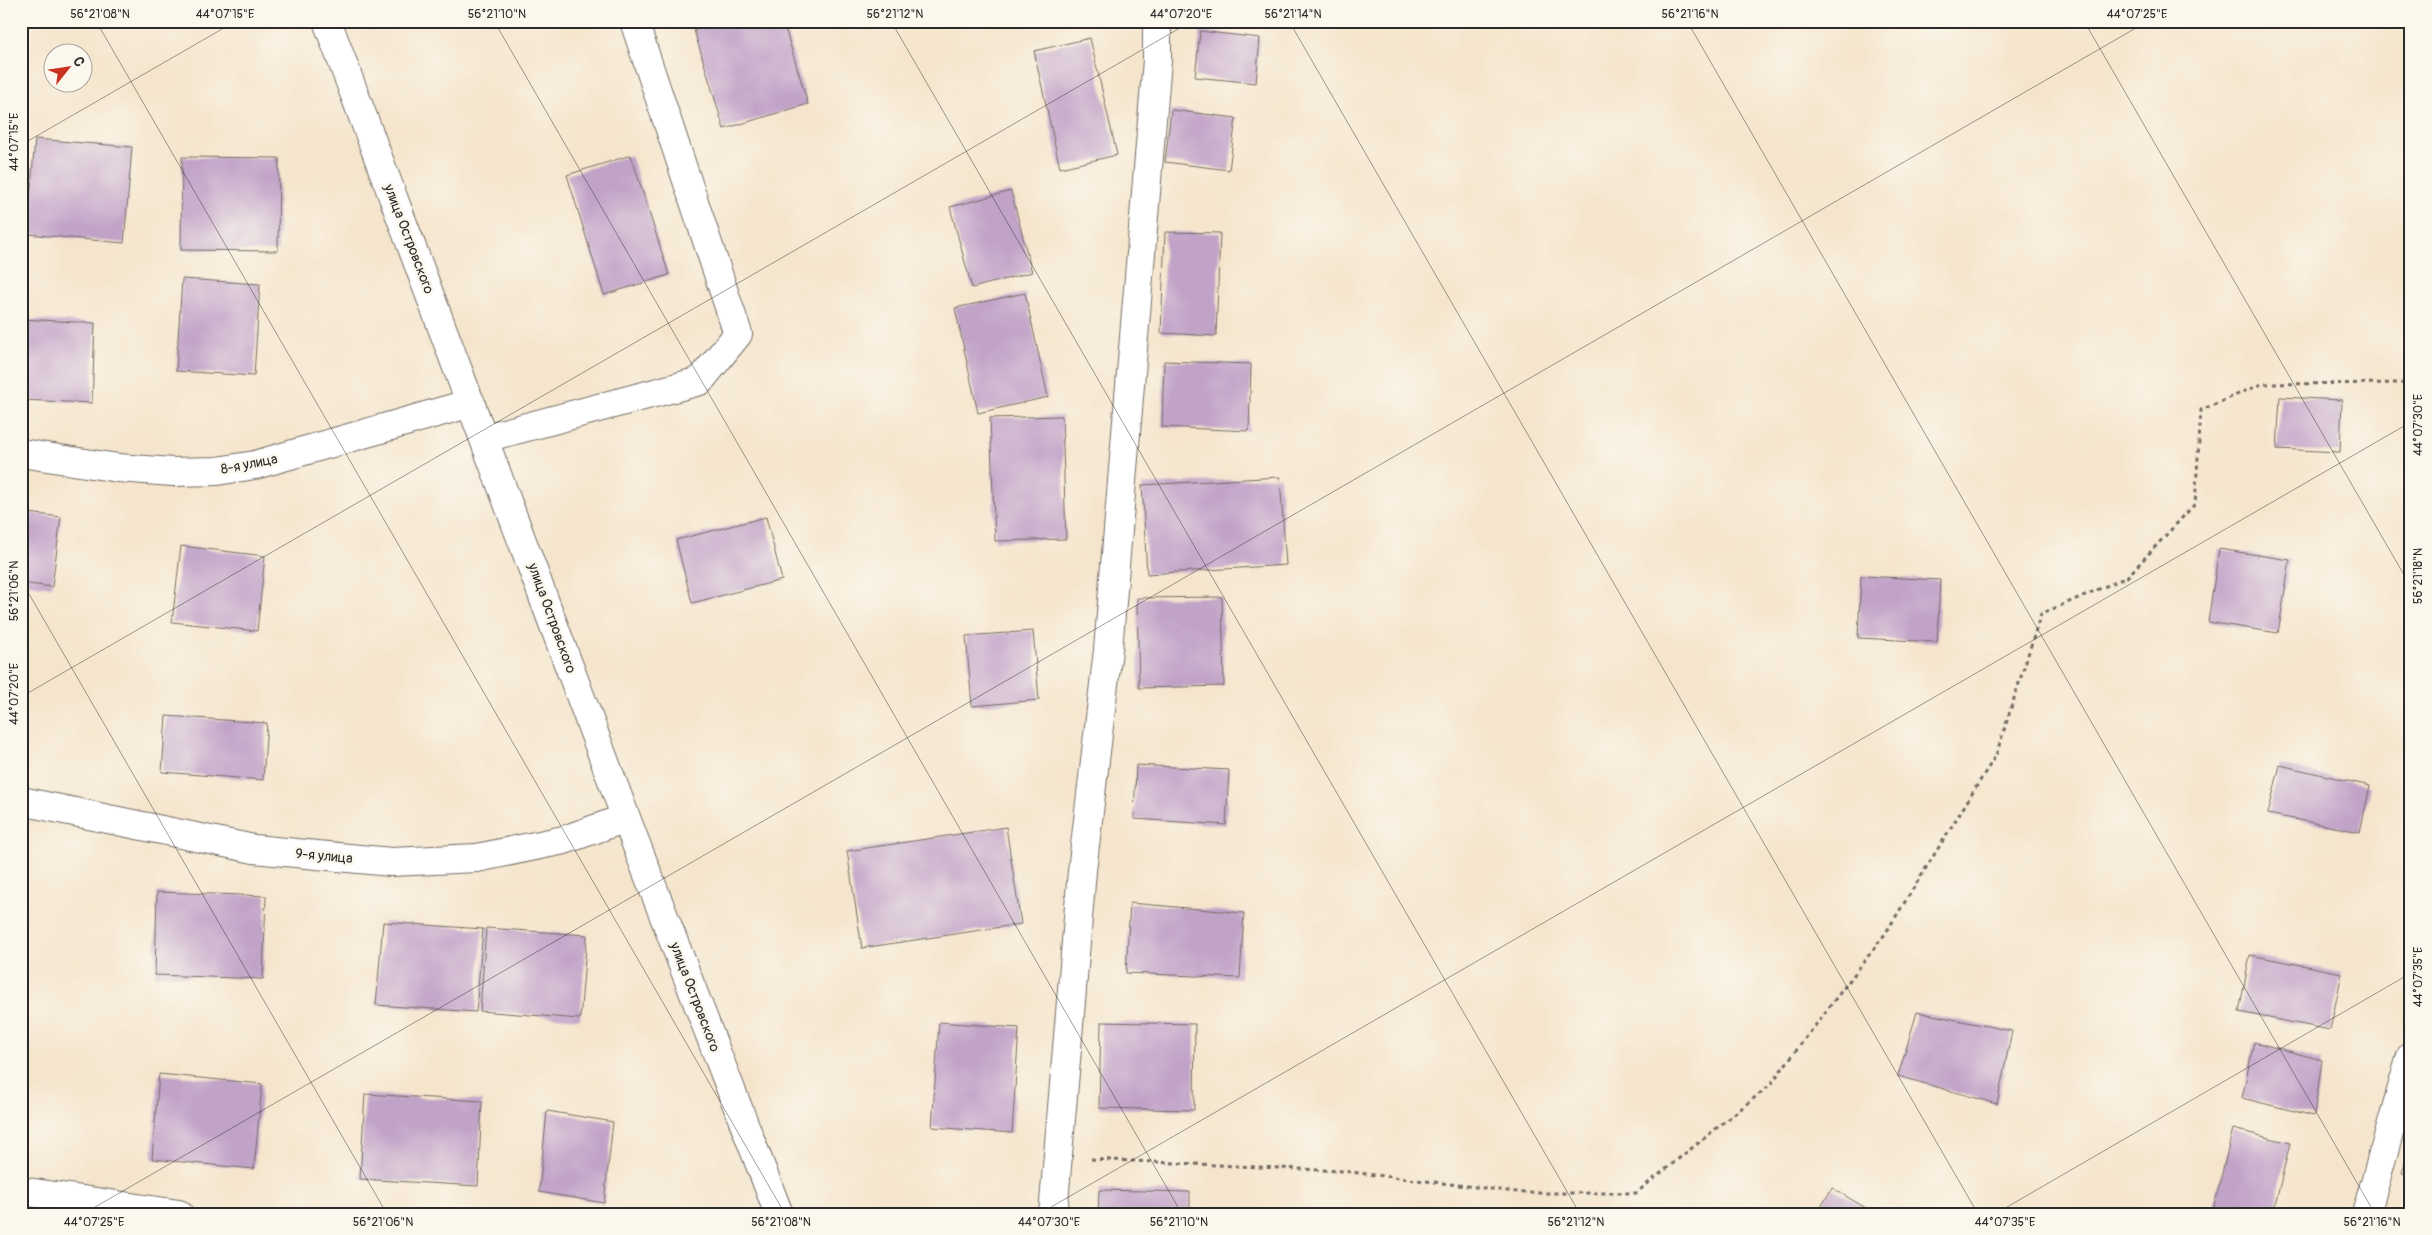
<svg xmlns="http://www.w3.org/2000/svg" width="2432" height="1235" viewBox="0 0 2432 1235" font-family="Pangolin,sans-serif">
<style>
.building{fill:#c1a3c8}
.lines{fill:none;stroke-linecap:round;stroke-linejoin:round}
.minor-casing{stroke:#726c64;stroke-width:30}
.tertiary-casing{stroke:#726c64;stroke-width:30}
.path{stroke:#726c64;stroke-width:3;stroke-dasharray:4 4;stroke-linecap:butt}
.minor{stroke:#fff;stroke-width:28}
.tertiary{stroke:#fff;stroke-width:28}
.ticks{fill:none;stroke:#2b2b2b;stroke-width:1;stroke-opacity:0.45}
.labels{text-anchor:middle;dominant-baseline:central;stroke-width:5;stroke-linejoin:round;paint-order:stroke}
.street-label{font-size:14px;fill:#2b2b2b;stroke:#fbf7ec}
.neatline{fill:none;stroke:#2b2b2b;stroke-width:2}
.ticks-label{font-size:12px;text-anchor:middle;fill:#2b2b2b}
</style>
<rect width="100%" height="100%" fill="#fbf7ec"/>
<filter id="ink" filterUnits="userSpaceOnUse"><feTurbulence type="fractalNoise" baseFrequency=".02" numOctaves="2"/><feDisplacementMap in="SourceGraphic" scale="10" xChannelSelector="R" yChannelSelector="G"/><feConvolveMatrix kernelMatrix="1 2 1 2 8 2 1 2 1" color-interpolation-filters="sRGB"/></filter>
<filter id="wash" filterUnits="userSpaceOnUse"><feTurbulence type="fractalNoise" baseFrequency=".0096" numOctaves="4" result="noise"/><feDisplacementMap in="SourceGraphic" scale="20" xChannelSelector="R" yChannelSelector="G"/><feGaussianBlur stdDeviation="1.12" result="paint"/><feColorMatrix in="noise" values="0 0 0 0 0 0 0 0 0 0 0 0 0 0 0 0 0 1.4 0 .05"/><feComposite in="paint" operator="in"/></filter>
<g filter="url(#wash)">
<rect width="100%" height="100%" fill="#f5e5cd"/>
<g id="blocks">
<g class="building">
<polygon points="722,21 783,21 808,104 724,129 694,30"/>
<polygon points="1200,31 1260,38 1256,83 1195,77"/>
<polygon points="1090,38 1117,155 1060,168 1034,51"/>
<polygon points="1171,110 1236,118 1229,170 1165,162"/>
<polygon points="35,139 132,147 124,243 27,234"/>
<polygon points="631,155 669,275 604,295 567,175"/>
<polygon points="182,157 279,158 278,251 181,250"/>
<polygon points="1011,191 1032,272 972,288 950,207"/>
<polygon points="1165,232 1220,233 1216,336 1161,333"/>
<polygon points="182,279 260,284 254,376 176,371"/>
<polygon points="1025,293 1048,397 978,413 955,308"/>
<polygon points="21,319 95,323 92,403 21,400"/>
<polygon points="1164,361 1251,364 1249,431 1162,427"/>
<polygon points="2280,397 2342,400 2340,452 2277,449"/>
<polygon points="1062,416 1066,539 995,541 990,418"/>
<polygon points="1280,477 1286,565 1147,574 1142,485"/>
<polygon points="21,512 61,517 52,587 21,583"/>
<polygon points="766,517 782,580 692,603 676,540"/>
<polygon points="181,546 265,556 257,631 172,622"/>
<polygon points="2219,549 2290,560 2278,633 2208,622"/>
<polygon points="1861,576 1940,580 1937,642 1858,638"/>
<polygon points="1222,597 1224,686 1139,688 1137,598"/>
<polygon points="1033,631 1039,700 972,706 966,636"/>
<polygon points="166,716 267,723 263,780 162,772"/>
<polygon points="1136,765 1229,770 1226,825 1134,819"/>
<polygon points="2280,765 2370,786 2360,832 2268,814"/>
<polygon points="1006,827 1021,924 862,948 847,851"/>
<polygon points="157,892 266,896 263,979 155,975"/>
<polygon points="1130,903 1244,913 1240,978 1126,973"/>
<polygon points="383,922 483,929 476,1012 376,1005"/>
<polygon points="486,928 587,935 580,1019 480,1011"/>
<polygon points="2250,955 2342,973 2330,1030 2239,1012"/>
<polygon points="1917,1012 2012,1031 1997,1104 1898,1076"/>
<polygon points="939,1022 1019,1028 1012,1133 932,1127"/>
<polygon points="1101,1022 1195,1024 1194,1110 1099,1108"/>
<polygon points="2254,1042 2322,1060 2314,1116 2242,1098"/>
<polygon points="159,1074 262,1084 254,1169 152,1159"/>
<polygon points="365,1094 482,1101 478,1186 360,1179"/>
<polygon points="547,1111 613,1122 604,1203 539,1192"/>
<polygon points="2233,1129 2290,1143 2273,1214 2212,1214"/>
<polygon points="2410,1144 2411,1144 2411,1175 2402,1173"/>
<polygon points="1832,1188 1876,1214 1817,1214"/>
<polygon points="1099,1190 1190,1192 1190,1214 1098,1214"/>
</g>
</g>
</g>
<g filter="url(#ink)">
<use href="#blocks" fill-opacity="0" stroke="#726c64" stroke-width="1"/>
<g class="lines">
<defs>
<g id="minor">
<polyline points="485,438 700,381 738,334 634,21"/>
<polyline points="21,453 118,468 173,472 217,471 255,465 471,403"/>
<polyline points="21,801 254,849 391,862 477,858 564,840 626,818"/>
<polyline points="21,1191 179,1214"/>
<polyline points="1053,1214 1082,871 1108,650 1157,60 1157,21"/>
<polyline points="2366,1214 2411,1056"/>
</g>
<polyline id="tertiary" points="327,21 626,818 779,1214"/>
</defs>
<use href="#minor" class="minor-casing"/>
<use href="#tertiary" class="tertiary-casing"/>
<polyline class="path" points="1091,1159 1342,1171 1525,1193 1636,1193 1769,1086 1885,934 1996,755 2041,614 2127,577 2195,504 2201,410 2262,384 2411,383"/>
<use href="#minor" class="minor"/>
<use href="#tertiary" class="tertiary"/>
</g>
</g>
<path class="ticks" d="M96,21L785,1214M494,21L1182,1214M891,21L1580,1214M1289,21L1978,1214M1687,21L2375,1214M2084,21L2411,587M21,145L236,21M21,580L387,1214M21,697L1192,21M83,1214L2148,21M1039,1214L2411,422M1995,1214L2411,973"/>
<g class="labels">
<g class="street-label">
<text transform="translate(409 239) rotate(69)">улица Островского</text>
<text transform="translate(249 464) rotate(-11)">8-я улица</text>
<text transform="translate(552 618) rotate(70)">улица Островского</text>
<text transform="translate(324 856) rotate(5)">9-я улица</text>
<text transform="translate(695 997) rotate(69)">улица Островского</text>
</g>
</g>
<rect width="2432" height="1235" fill="none" stroke="#fbf7ec" stroke-width="55"/>
<g transform="translate(68 68) rotate(60)"><circle r="24" fill="#fbf7ec" stroke="#a8a59f"/>
<path d="M0-4L9 19L0 12L-9 19Z" fill="#c8321e"/>
<text y="-8" font-size="14" font-weight="bold" text-anchor="middle" fill="#2b2b2b">С</text>
</g>
<rect x="28" y="28" width="2376" height="1180" class="neatline"/>
<g class="ticks-label">
<text x="100" y="18">56°21'08"N</text>
<text x="225" y="18">44°07'15"E</text>
<text x="497" y="18">56°21'10"N</text>
<text x="895" y="18">56°21'12"N</text>
<text x="1181" y="18">44°07'20"E</text>
<text x="1293" y="18">56°21'14"N</text>
<text x="1690" y="18">56°21'16"N</text>
<text x="2137" y="18">44°07'25"E</text>
<text transform="translate(14 142) rotate(-90)" y="4">44°07'15"E</text>
<text transform="translate(2418 425) rotate(-90)" y="4">44°07'30"E</text>
<text transform="translate(2418 576) rotate(-90)" y="4">56°21'18"N</text>
<text transform="translate(14 591) rotate(-90)" y="4">56°21'06"N</text>
<text transform="translate(14 694) rotate(-90)" y="4">44°07'20"E</text>
<text transform="translate(2418 977) rotate(-90)" y="4">44°07'35"E</text>
<text x="94" y="1226">44°07'25"E</text>
<text x="383" y="1226">56°21'06"N</text>
<text x="781" y="1226">56°21'08"N</text>
<text x="1049" y="1226">44°07'30"E</text>
<text x="1179" y="1226">56°21'10"N</text>
<text x="1576" y="1226">56°21'12"N</text>
<text x="2005" y="1226">44°07'35"E</text>
<text x="2372" y="1226">56°21'16"N</text>
</g>
</svg>
